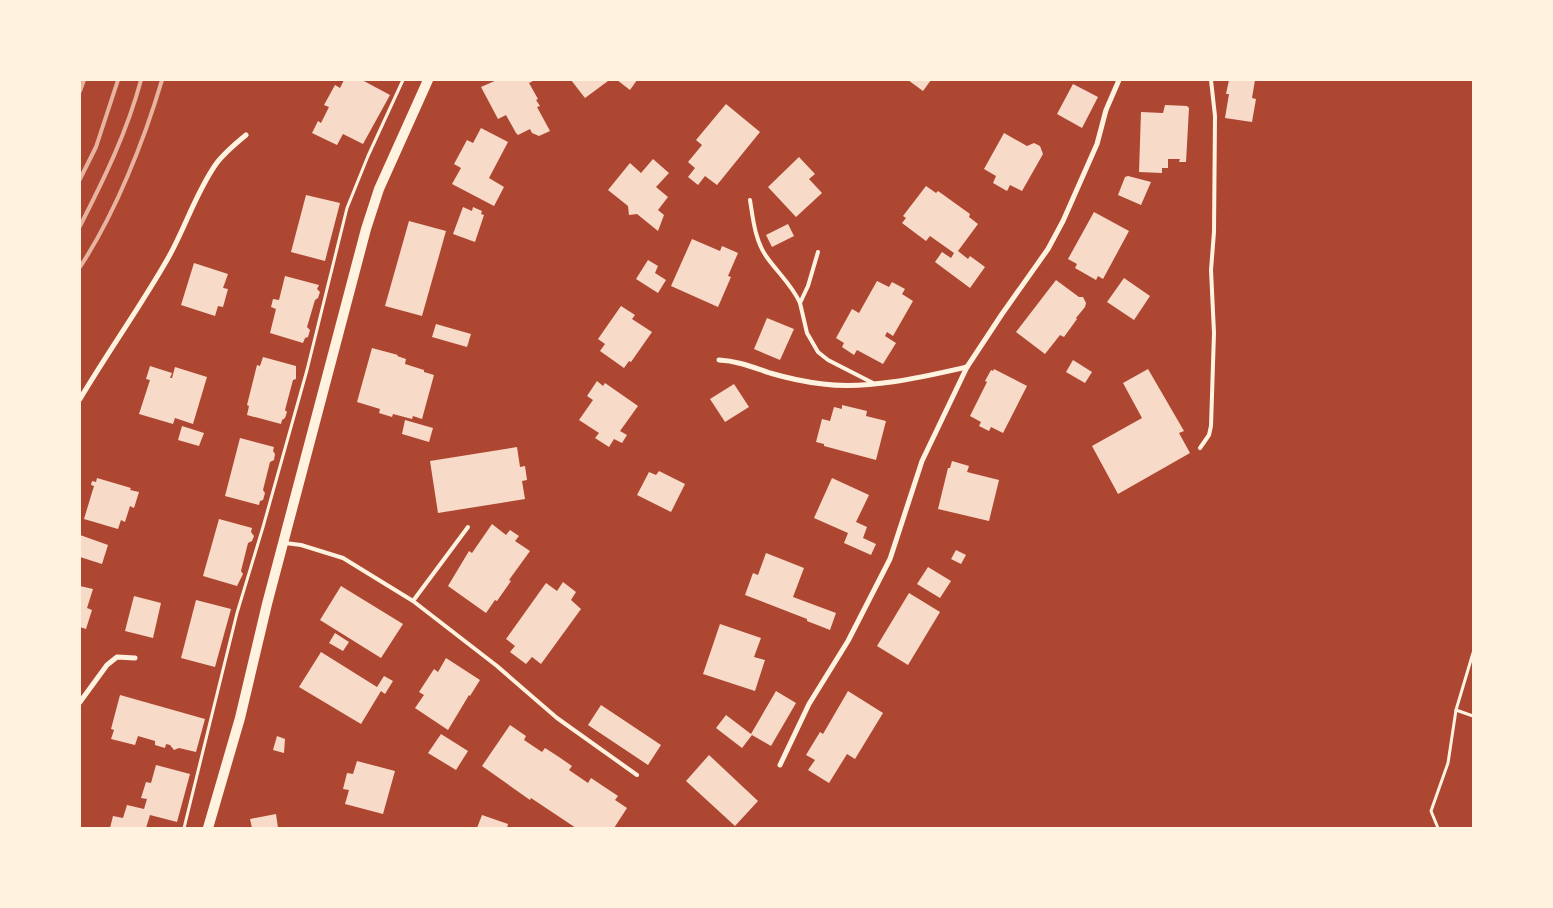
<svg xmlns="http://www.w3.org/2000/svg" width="1553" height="908" viewBox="0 0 1553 908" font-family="'Fira Sans Condensed',sans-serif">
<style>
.green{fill:#ae4732}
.building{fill:#f7dbc8}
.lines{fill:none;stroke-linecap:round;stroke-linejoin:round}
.path{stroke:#fff3e0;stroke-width:3}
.service{stroke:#fff3e0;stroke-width:4}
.minor{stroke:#fff3e0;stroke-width:5}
.secondary{stroke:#fff3e0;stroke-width:10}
.rail{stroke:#e9b49f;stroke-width:4}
</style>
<rect width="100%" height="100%" fill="#c8553d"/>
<rect class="green" x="80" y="80" width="1393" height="748"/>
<g class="building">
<polygon points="344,80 362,80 390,95 363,144 343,134 337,145 312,133 318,121 321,123 329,107 324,105 335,85 340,88"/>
<polygon points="497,80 535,80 529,83 538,99 536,100 540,106 537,107 550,131 539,136 532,133 530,129 518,135 516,133 506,115 498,119 481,87"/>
<polygon points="571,80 607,80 608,81 585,98"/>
<polygon points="617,80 637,80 630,90"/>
<polygon points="908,80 931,80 923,91"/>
<polygon points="1229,80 1255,80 1252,98 1256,99 1252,122 1225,118 1229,94 1226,94"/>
<polygon points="1073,84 1098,97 1082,128 1057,114"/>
<polygon points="726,104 760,132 717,185 705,176 698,185 688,177 695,168 688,162 702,145 696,140"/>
<polygon points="1165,105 1187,106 1189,108 1186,162 1179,162 1180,159 1168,159 1168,168 1162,168 1162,173 1139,172 1141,112 1163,113"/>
<polygon points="481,128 508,142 489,178 504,187 494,206 452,184 461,168 454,164 467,140 473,143"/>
<polygon points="1004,133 1027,146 1034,143 1040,146 1043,154 1022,191 1010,185 1007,191 993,183 996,176 984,169"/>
<polygon points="799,157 815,174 809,179 822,193 796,217 768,187"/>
<polygon points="653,159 669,173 656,187 668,197 658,210 664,215 658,231 637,214 629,215 628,206 608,190 630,163 641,173"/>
<polygon points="1128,176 1151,182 1141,205 1118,195 1125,177"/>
<polygon points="926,186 936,193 938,191 970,214 969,217 978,224 958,251 968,259 970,256 985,267 970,288 935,262 942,252 951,258 954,253 930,236 926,241 902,223 906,218 903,216"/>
<polygon points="306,195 340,203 325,261 291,252"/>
<polygon points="463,207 472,211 473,207 482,211 481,214 484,215 475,242 453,234"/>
<polygon points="1094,212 1129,231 1103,279 1098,276 1096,280 1075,268 1077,264 1068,259"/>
<polygon points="409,221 446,231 422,316 385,306"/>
<polygon points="788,224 794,236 772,247 766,235"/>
<polygon points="692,239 720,251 722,246 738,253 728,276 731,277 718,307 671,286"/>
<polygon points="648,260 658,266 655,273 666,280 658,293 636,279"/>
<polygon points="194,263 228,274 223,288 228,289 223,307 218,306 215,316 181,305"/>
<polygon points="285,276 319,285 317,289 320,292 318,298 315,300 307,327 310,330 308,337 305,338 303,343 270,333 276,309 271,307 273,299 279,300"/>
<polygon points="1124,278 1150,296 1134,320 1107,302"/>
<polygon points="1056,280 1079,297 1083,297 1086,303 1085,307 1076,318 1077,319 1064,337 1060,335 1045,354 1016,332"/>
<polygon points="877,281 889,287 892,282 905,289 902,294 913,301 893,336 887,332 885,336 896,343 883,364 857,350 854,355 842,347 844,343 836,338 852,309 859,313"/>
<polygon points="621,306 635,315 632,319 652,332 631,362 629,361 624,368 600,351 605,344 598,339"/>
<polygon points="767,318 794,329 780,360 754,349"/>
<polygon points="436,324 471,334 467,347 432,337"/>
<polygon points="372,348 398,355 397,356 406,359 405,364 424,370 424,372 434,375 422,419 413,416 412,419 393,414 392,417 379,413 380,409 357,402"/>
<polygon points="263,357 296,366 296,379 293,380 285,410 287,412 285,418 282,420 281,424 247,415 249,406 247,405 257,365 260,366"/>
<polygon points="1073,360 1092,372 1085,383 1066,372"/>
<polygon points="150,366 172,373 170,378 172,378 175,367 207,377 193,424 175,418 173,424 139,414 150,380 146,379"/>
<polygon points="994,369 1027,386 1003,433 991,427 989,431 979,426 981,422 970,416 987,382 985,381 991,370 993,371"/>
<polygon points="1148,369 1184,431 1179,433 1190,453 1118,494 1092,446 1142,418 1123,383"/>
<polygon points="597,381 603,386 605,383 638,406 620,431 627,435 622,443 614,439 609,447 595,438 599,433 579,420 593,400 587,396"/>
<polygon points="734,384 749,407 725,422 710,399"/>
<polygon points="842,405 867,411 866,416 886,421 876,460 824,446 824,444 816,442 822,419 830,421 834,407 842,409"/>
<polygon points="405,420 433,428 429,442 402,434"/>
<polygon points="182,426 204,433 199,446 178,440"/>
<polygon points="240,438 274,447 273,451 275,454 274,460 270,462 263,490 265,493 263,500 260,501 259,505 225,496"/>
<polygon points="517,447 520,467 525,466 527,480 522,481 525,499 438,513 430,461"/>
<polygon points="952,461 969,466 967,472 999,480 989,521 938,509 948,468 950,468"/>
<polygon points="659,471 685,484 671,512 637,495 649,472 656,475"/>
<polygon points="97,478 131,488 130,490 139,492 134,508 130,506 125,522 121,520 118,529 84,519 94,486 91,485 92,481 96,482"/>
<polygon points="832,478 869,495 856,522 867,527 863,538 876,544 871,555 844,543 848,533 814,518"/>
<polygon points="219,519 252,528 251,532 254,536 252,541 248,543 241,571 243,574 237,586 203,576"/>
<polygon points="492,524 506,535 510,530 519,536 515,541 530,551 509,580 511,581 497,601 495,600 486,613 448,586 469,551 472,553"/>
<polygon points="80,535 108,545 102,564 80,557"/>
<polygon points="956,550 966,555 961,564 951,559"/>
<polygon points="766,553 804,568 793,597 836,613 830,630 807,621 807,619 745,595 753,573 758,575"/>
<polygon points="928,567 951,581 940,598 917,584"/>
<polygon points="563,582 576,592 571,600 581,609 541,664 532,657 526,664 510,652 515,646 506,639 546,583 557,591"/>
<polygon points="80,586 93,589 87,608 92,610 86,629 80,627"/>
<polygon points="341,586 403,624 381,658 320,620"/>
<polygon points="909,593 940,612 908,665 877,646"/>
<polygon points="134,596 161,603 153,638 125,631"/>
<polygon points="196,600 231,609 215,667 181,658"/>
<polygon points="720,624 761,638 754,657 765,660 755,691 703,674"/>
<polygon points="335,633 349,642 343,651 329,643"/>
<polygon points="321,652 377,687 384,676 393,681 385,694 381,691 361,724 299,687"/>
<polygon points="446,658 480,680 470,696 469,695 448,730 415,708 424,695 419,692 434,669 438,672"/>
<polygon points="776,691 796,703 771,746 752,735 742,748 716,728 726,715 751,734"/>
<polygon points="848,691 883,713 855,759 847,754 829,783 808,770 815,760 806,755 820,732 823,734"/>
<polygon points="120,695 205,719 196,752 179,748 174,750 170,745 166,744 165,748 155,745 155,741 138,736 135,745 111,739 114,730 111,729"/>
<polygon points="601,705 661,745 648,765 588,725"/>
<polygon points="510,725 526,736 524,740 542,752 545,748 559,757 572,766 569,770 588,783 591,778 618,796 615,800 627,808 614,828 576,828 531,798 530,800 482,766"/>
<polygon points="441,734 468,751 456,770 428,753"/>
<polygon points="277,736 285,739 284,753 273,750"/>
<polygon points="709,755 758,801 735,826 686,781"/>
<polygon points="357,761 395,771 383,814 345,804 349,790 343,789 347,773 353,774"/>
<polygon points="156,765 190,774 177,822 150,815 146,828 110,828 113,816 123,818 127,805 144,809 147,799 141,798 146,782 151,783"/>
<polygon points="276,814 278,828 252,828 250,819"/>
<polygon points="482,815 508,824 507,828 477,828"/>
</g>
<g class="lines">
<g class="path">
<polyline points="1456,710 1473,716"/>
<polyline points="184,828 237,613 263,527 307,370 347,208 368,156 403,80"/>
<polyline points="1438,828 1431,811 1448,763 1456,710 1473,653"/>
</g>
<g class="service">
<path d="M750,200C753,219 755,240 766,256C777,272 792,285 800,303"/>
<polyline points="818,252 808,286 800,303 807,333 818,352 828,360 873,383"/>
<polyline points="1200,448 1209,435 1211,426 1214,333 1211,270 1214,232 1215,116 1211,80"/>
<polyline points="285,543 301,545 343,558 413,601 497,666 557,718 637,775"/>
<polyline points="413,601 468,527"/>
</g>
<g class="minor">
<path d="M719,360C738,361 752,367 770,373C787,378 805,382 823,384C868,390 923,377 967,367"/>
<path d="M80,399C108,352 140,307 167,260C185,229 195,194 216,164C224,153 235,144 246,135"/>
<polyline points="80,702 107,665 117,657 135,658"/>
<polyline points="780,765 809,704 848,641 890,559 922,461 967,367 1002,314 1048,249 1063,221 1097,144 1106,110 1119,80"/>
</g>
<polyline class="secondary" points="208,828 240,718 267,604 366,229 379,189 428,80"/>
<g class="rail">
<polyline points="80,91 84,80"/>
<polyline points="80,179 96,147 118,80"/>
<path d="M80,226C104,179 127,132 141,80"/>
<path d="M80,267C115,214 144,141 162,80"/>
</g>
</g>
<rect width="1553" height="908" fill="none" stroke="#fff3e0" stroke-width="162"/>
</svg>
